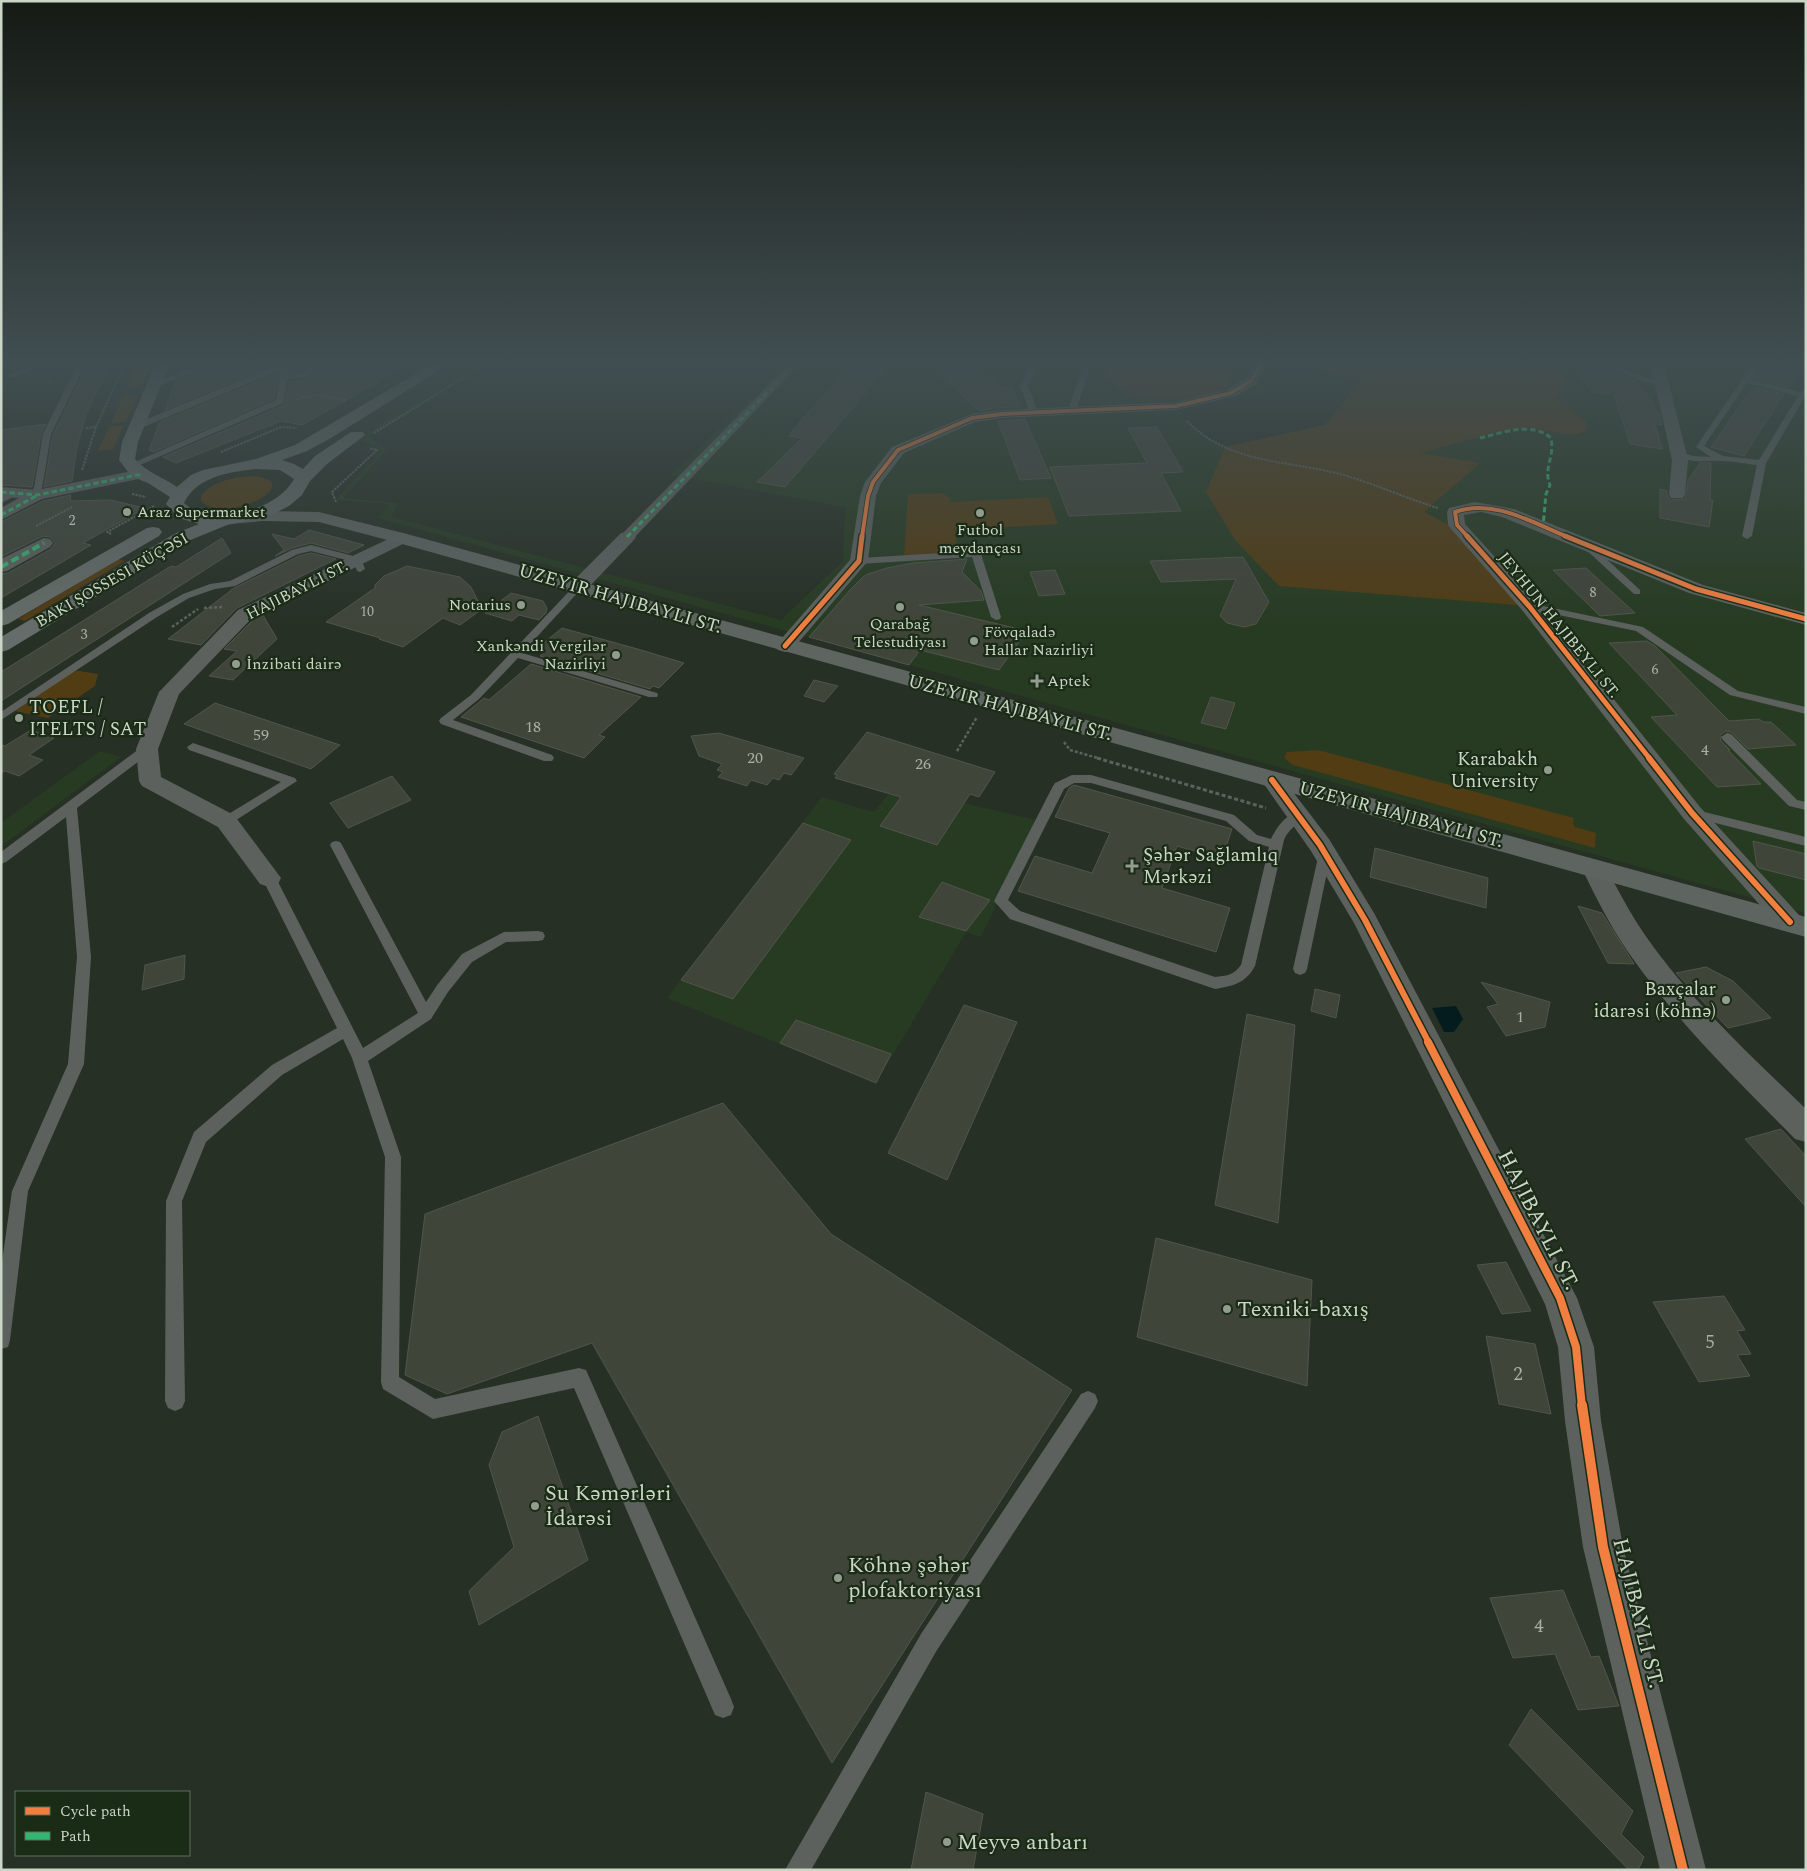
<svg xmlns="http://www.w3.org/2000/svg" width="1807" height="1871" viewBox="0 0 1807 1871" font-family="Spectral,serif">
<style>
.built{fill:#273b22}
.green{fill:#513c14}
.water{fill:#041c1d}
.building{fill:#40453a;stroke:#51554a}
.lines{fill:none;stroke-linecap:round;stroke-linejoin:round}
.path-far2{stroke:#5d625e;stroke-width:2;stroke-dasharray:2.5 1;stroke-linecap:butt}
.path-far1{stroke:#5d625e;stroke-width:2.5;stroke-dasharray:3 2;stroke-linecap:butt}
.path{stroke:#5d625e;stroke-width:3;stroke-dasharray:4 2.5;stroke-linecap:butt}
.service{fill:#5c615e;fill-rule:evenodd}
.pedestrian{fill:#5c615e;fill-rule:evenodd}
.minor{fill:#5c615e;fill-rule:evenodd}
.secondary{fill:#5e6561;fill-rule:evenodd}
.primary{fill:#656c69;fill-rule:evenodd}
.quiet-far1{stroke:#33b770;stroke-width:3;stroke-dasharray:5.5 3;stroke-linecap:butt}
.quiet{stroke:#33b770;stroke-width:4;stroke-dasharray:8 4;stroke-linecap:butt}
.cycleway-far4-casing{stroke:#1a2b16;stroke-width:5.5}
.cycleway-far3-casing{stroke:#1a2b16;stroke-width:8}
.cycleway-far2-casing{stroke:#1a2b16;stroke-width:9}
.cycleway-far1-casing{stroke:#1a2b16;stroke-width:11}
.cycleway-casing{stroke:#1a2b16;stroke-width:13}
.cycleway-far4{stroke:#f27e40;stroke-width:4}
.cycleway-far3{stroke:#f27e40;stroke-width:5}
.cycleway-far2{stroke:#f27e40;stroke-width:6}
.cycleway-far1{stroke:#f27e40;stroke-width:8}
.cycleway{stroke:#f27e40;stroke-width:10}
.poi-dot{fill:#929c8f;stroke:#1a2b16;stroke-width:2}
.labels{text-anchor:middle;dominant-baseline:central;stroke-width:4.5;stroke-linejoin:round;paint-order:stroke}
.far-number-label{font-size:14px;fill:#a8b2a4}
.far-poi-label{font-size:16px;fill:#cbd6c8;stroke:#1a2b16;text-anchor:start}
.far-street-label{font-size:16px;fill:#cbd6c8;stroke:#1a2b16}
.number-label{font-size:16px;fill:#a8b2a4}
.street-label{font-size:19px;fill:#cbd6c8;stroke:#1a2b16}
.poi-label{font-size:19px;fill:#cbd6c8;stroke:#1a2b16;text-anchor:start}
.near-number-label{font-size:19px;fill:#a8b2a4}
.near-street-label{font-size:22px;fill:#cbd6c8;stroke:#1a2b16}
.near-poi-label{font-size:22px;fill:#cbd6c8;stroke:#1a2b16;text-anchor:start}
</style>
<rect width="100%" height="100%" fill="#273025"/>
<g class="built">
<polygon points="476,363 484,363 369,437 387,450 343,498 397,503 392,517 781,620 843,561 845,507 671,475 786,363 1275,363 1270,392 1176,406 1191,426 1211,441 1225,447 1325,425 1361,380 1320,371 1324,363 1806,363 1806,913 378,518 389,504 336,500 382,450 358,439"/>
<polygon points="100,751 121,757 1,846 1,823"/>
<polygon points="894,787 1036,820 981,937 966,932 876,1083 667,998 822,797 874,812"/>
</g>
<g class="green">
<polygon points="138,363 151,363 141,387 127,388"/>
<path d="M1108,363H1235C1232,371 1231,386 1223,391C1204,403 1148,401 1127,393C1117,388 1111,381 1105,372Z"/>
<polygon points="1324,363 1552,363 1567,374 1557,399 1586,422 1587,430 1579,434 1564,434 1527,427 1487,435 1420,453 1480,463 1424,512 1453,527 1529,606 1279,586 1235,540 1206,492 1225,447 1325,425 1361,380 1320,371"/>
<polygon points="138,395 126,422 111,424 123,396"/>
<polygon points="124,425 113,449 98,451 109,427"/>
<path d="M249,476C314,479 226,527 201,501V496C213,481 232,478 249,476Z"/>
<polygon points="943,493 950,498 951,502 1048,497 1058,524 955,530 958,553 904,556 908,494"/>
<polygon points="118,559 125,561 25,621 18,619"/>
<polygon points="73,670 98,674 95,686 48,718 15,711"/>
<polygon points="1318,750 1574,818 1573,824 1575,827 1596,833 1595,848 1293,765 1284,758 1287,752"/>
</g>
<polygon class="water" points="1456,1006 1463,1019 1454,1032 1444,1032 1432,1008"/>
<g class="building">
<polygon points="89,363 111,363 86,414 77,447 72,481 44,487 53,435"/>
<polygon points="216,363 277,363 165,410 176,381"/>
<polygon points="292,363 314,363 300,371 290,373"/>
<polygon points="328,363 412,363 302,425 281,421 176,463 163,457 284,405 289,382 307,379"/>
<polygon points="845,363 891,363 785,487 757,482 802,438 788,436 844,372"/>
<polygon points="927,363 977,363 1003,388 1012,387 1020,407 993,408 979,411"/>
<polygon points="1568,363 1582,363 1588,371 1617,374 1637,381 1660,415 1662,425 1655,424 1662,449 1630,444 1614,394 1594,393"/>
<polygon points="1770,363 1805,363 1789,387 1753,378"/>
<polygon points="279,373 274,399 154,452 149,450 160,422"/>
<polygon points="1753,387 1784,394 1744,456 1711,447"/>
<polygon points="1025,419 1051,478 1020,480 998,421"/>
<polygon points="46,424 41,434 32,487 1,485 1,430"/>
<polygon points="1157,427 1183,472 1161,473 1181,511 1069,516 1050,467 1147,463 1128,428"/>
<polygon points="1700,463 1711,463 1710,500 1713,500 1709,527 1660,518 1660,489 1667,491 1667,495 1671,500 1685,499 1688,480"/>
<polygon points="71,495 70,501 110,500 145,508 83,543 91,545 1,598 1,574 8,573 51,549 55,543 50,537 43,536 1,557 1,522 43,501"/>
<polygon points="309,530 364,545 348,553 311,543 292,548 275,556 284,550 272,534 294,539"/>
<polygon points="222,538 231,553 1,701 1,672 171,566 176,567"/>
<polygon points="311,553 336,559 237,608 201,645 168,639 234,588 299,556"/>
<polygon points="1243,557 1269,602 1256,624 1244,627 1227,623 1220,616 1236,579 1161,582 1150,561"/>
<polygon points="967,559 962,572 981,591 984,600 919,605 1027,631 999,670 920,650 909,665 809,637 851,589 863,577 868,574 887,568 913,563"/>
<polygon points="407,566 460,577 471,587 482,609 460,625 443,618 403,647 379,639 380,638 326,622 375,588 375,585 384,576"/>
<polygon points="1586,568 1635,613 1600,616 1553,570"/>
<polygon points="1055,570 1065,594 1039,596 1030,572"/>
<polygon points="511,593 543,601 547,608 546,613 539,620 519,615 512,621 485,613"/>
<polygon points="263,615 277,639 233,680 209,676 237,651 224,649 253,620"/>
<polygon points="562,628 641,650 684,663 659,688 653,686 650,689 540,656 544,653 535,650"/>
<polygon points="1647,641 1655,646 1729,721 1759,719 1763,722 1771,722 1796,745 1748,749 1731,732 1726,731 1720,735 1721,741 1730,750 1728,750 1761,784 1717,787 1651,717 1677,715 1609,643"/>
<polygon points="531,664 641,697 599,735 605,737 584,758 461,717 484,698 489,700"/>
<polygon points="814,680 838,686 824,702 804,696"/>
<polygon points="1211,697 1235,703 1226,729 1201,723"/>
<polygon points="215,703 340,745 311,769 184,724"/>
<polygon points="31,730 54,738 29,755 43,760 19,776 5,771 1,773 1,745 5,746"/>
<polygon points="867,732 995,772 979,797 970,794 937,845 880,826 901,797 835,778 837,775 834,774"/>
<polygon points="719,733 804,758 791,775 784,773 779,780 773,778 767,785 751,780 747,786 718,777 723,772 717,770 722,764 699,756 691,736"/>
<polygon points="392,776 411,800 348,828 330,803"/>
<polygon points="1074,785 1232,829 1222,859 1177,846 1162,888 1230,908 1216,952 1018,891 1035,856 1092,873 1110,833 1055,817 1069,788"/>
<polygon points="803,823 851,840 733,999 681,980"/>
<polygon points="1753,841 1806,854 1806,880 1759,868 1757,866"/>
<polygon points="1375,848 1488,878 1486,908 1370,877"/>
<polygon points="942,882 990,900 966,931 919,917"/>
<polygon points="1578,906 1602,913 1634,964 1608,963"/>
<polygon points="185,955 184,979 142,990 145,965"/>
<polygon points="1706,967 1733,981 1771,1018 1728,1028 1676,973"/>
<polygon points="1481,982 1550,1002 1545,1027 1506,1036 1487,1007 1498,1004"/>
<polygon points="1315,989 1340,995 1336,1018 1311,1011"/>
<polygon points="964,1005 1017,1022 947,1180 888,1153"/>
<polygon points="1247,1014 1295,1025 1278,1223 1215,1205"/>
<polygon points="796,1020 891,1054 876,1083 780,1043"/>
<polygon points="723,1103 831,1234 1072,1390 832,1763 592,1343 447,1394 405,1375 425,1214"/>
<polygon points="1781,1129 1806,1156 1806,1207 1745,1139"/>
<polygon points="1156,1238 1312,1280 1307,1386 1137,1337"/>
<polygon points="1506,1262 1531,1311 1502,1314 1477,1265"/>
<polygon points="1724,1296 1745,1330 1737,1331 1751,1354 1737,1355 1750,1376 1699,1382 1653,1302"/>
<polygon points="1486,1336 1535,1344 1551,1414 1499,1404"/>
<polygon points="538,1416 588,1560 479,1625 469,1591 514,1547 489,1465 502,1432"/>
<polygon points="1563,1590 1591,1657 1599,1656 1619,1706 1578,1710 1555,1654 1513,1658 1490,1598"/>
<polygon points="1531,1709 1633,1811 1621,1834 1644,1857 1638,1870 1629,1870 1509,1745"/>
<polygon points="926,1792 983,1814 973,1870 911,1870"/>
</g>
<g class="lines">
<g class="path-far2">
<polyline points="52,375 48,383 55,382"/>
<polyline points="296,399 317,395 346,400"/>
<path d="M1187,421C1229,464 1286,460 1340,474C1373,483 1405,498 1438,508"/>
<polyline points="86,428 96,427"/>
<polyline points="374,433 487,363"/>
<polyline points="221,452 281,427 297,428"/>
<polyline points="82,470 96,427 125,363"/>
<polyline points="132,494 146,497"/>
<polyline points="336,502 332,492 377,450 369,448"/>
<polyline points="36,526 72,507"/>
<polyline points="111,534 107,532 154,506"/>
</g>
<g class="path-far1">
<polyline points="204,608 223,607"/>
<polyline points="172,627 198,609"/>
<polyline points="1064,742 1070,750 1101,759"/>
<polyline points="957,751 977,717"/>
</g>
<polyline class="path" points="1097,758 1266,808"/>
<g class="service">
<polygon points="38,363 49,363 13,378 6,376"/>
<polygon points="78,363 86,363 51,434 42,488 35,497 29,497 28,495 34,488 43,434"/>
<polygon points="204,363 214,363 159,386 152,384"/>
<polygon points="282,363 290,363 288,375 301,373 317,363 326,363 306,377 287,380 283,403 133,468 126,466 276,400 281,370 141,428 135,428 135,424"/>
<polygon points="1031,363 1039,363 1028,386 1038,412 1034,414 1030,412 1020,386"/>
<polygon points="1084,363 1092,363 1076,410 1069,412 1068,410"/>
<path d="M1584,363L1621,368L1647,378L1664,381C1651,389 1633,376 1621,373C1611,370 1599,371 1588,369Z"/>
<path d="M1753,363H1761L1750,379L1800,392L1806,389V395L1766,463L1752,536L1747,539L1742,536L1757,465C1746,464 1734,461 1722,461C1706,460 1688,465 1674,453L1678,451L1693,456L1711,457L1696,447ZM1747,383L1798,396L1759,460L1723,456L1704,446Z"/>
<polygon points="14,490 17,491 17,495 1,503 1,496"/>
<polygon points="1585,541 1588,542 1640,590 1640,594 1634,594 1582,546 1582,542"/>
<polygon points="311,545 361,558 365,569 360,572 357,571 354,562 311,551 298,554 235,586 215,589 189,598 157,617 1,720 1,712 149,613 183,594 210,584 230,581 292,550"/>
<polygon points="976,551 981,554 1001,617 1000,619 996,620 991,617 972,557 859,564 854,561 859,558"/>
<polygon points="579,583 584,586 582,588 522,653 657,693 658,695 657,697 649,697 518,658 479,699 453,720 552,755 554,758 552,761 544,761 441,724 439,721 441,718 471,695 576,584"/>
<polygon points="1529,603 1643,627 1738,691 1806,707 1806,714 1730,695 1636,631 1525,608 1524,606"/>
<polygon points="1727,733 1731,734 1797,800 1806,802 1806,810 1789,806 1723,740 1721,737"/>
<polygon points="193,743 295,778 297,781 230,824 222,824 220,821 222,818 281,782 189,750 187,747"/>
<polygon points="147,745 153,749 151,752 77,808 91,957 84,1064 28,1191 10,1340 8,1347 1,1349 1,1269 12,1191 68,1064 77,957 66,817 6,862 1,864 1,852 143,746"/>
<path d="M1072,775H1091L1234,815L1257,835L1271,839C1276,828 1289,809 1303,813L1305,816C1298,825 1288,829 1284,840L1255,966C1246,983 1233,986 1215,989L1010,919L994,901L1053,786L1055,783ZM1074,783H1091L1226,821L1249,841L1269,847L1241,965C1234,975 1226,976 1215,977L1020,911L1008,900L1064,789Z"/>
<polygon points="1692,809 1806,837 1806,846 1688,816 1686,813"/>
<polygon points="336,841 340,842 342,845 426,1002 438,984 462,954 504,932 538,931 543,932 545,936 543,940 538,941 506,942 472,962 448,992 431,1019 368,1061 401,1157 399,1377 435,1399 579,1368 586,1370 731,1699 734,1707 731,1715 723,1718 715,1715 574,1388 433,1419 383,1389 381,1382 385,1157 352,1058 343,1039 282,1075 206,1142 182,1201 185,1401 182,1408 175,1411 168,1408 165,1401 166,1201 192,1137 194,1132 272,1065 337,1028 262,878 264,875 274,875 276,878 363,1048 418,1013 330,845 332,842"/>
<polygon points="1325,848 1330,850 1331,853 1307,969 1305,973 1300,975 1295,973 1293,969 1319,853 1320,850"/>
<polygon points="1088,1391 1095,1394 1098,1401 1095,1408 937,1650 811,1870 785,1870 921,1634 1081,1394"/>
</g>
<polygon class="pedestrian" points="790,363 801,363 632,540 622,540 620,537 622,534"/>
<g class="minor">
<polygon points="1255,363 1269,363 1256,384 1236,396 1176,410 1002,418 975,422 904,453 881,483 876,496 868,561 792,650 785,652 778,650 775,646 850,560 860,496 865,482 892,447 972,414 1002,410 1176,402 1226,390 1246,378"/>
<polygon points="1650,363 1664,363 1688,460 1685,494 1683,498 1671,498 1669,494 1672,460"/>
<polygon points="142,469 148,471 150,474 148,477 42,499 1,520 1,508 19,498 1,497 1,487 37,490"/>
<polygon points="1475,502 1514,509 1703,585 1806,613 1806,625 1689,593 1502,517 1481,512 1464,515 1465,524 1536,602 1700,807 1799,915 1803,922 1799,929 1790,932 1781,929 1684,819 1522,610 1451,529 1448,525 1447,512 1449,508"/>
<polygon points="627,532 633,533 636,537 633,541 586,590 579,592 572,590 570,586 572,582 621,533"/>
<polygon points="401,533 407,534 410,538 407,542 252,618 179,694 158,749 161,777 234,815 281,878 278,884 269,887 260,884 218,827 142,786 139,781 136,749 159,692 238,610"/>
<polygon points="44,538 50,539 53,543 50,547 7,571 1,572 1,559"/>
<polygon points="1272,772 1280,775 1329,839 1374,913 1577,1298 1594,1347 1601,1421 1623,1547 1706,1870 1660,1870 1583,1547 1565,1421 1558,1347 1545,1304 1354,923 1311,851 1261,780 1264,775"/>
<path d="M1594,860L1603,863C1617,887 1629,912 1645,935C1690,1000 1749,1054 1806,1109V1142L1795,1139C1736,1079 1676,1021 1628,952C1610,926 1596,897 1582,869L1585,863Z"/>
</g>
<polygon class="secondary" points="263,511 319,512 407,534 1806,917 1806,937 395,542 319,522 263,521 230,524 224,523 221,519 224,515"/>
<g class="primary">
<path d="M156,363H170L138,442L135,459C146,472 163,477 177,487L191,475L203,470L256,459L295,445L434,363H451L331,438L307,451L282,460L294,464L303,469L315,456L351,432H363L365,435L327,464L310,481L302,495L289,506L271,515L227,525L188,541L8,650L1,652V637L176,533L199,524L179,518L166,504L170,497L148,483L131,476L119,460L122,442ZM256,469L280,470L294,479C277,511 211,528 184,503C197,476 230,472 256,469Z"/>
<polygon points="153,527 159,528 162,532 159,536 8,624 1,626 1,611 147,528"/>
</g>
<g class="quiet-far1">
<path d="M1480,438C1502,433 1532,421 1551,438C1555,457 1543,468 1550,485L1546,494L1543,526"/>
<polyline points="1,492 37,495 142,474"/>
<polyline points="1,515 36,496"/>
<polyline points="627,537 796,363"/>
</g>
<polyline class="quiet" points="1,567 44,543"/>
<defs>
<g id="cycleway-far4">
<polyline points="862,537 868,496 873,482 898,450 972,418 1002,414 1176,406 1231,393 1251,381 1262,363"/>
<path d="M1468,537L1457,525L1455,512C1493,498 1533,523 1568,537"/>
</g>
<g id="cycleway-far3">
<polyline points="1467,536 1529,606 1650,759"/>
<polyline points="1565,536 1696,589 1806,619"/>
<polyline points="785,646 859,561 862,536"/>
</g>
<g id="cycleway-far2">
<polyline points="1649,758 1692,813 1790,922"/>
<polyline points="1272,780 1320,845 1365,920 1429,1043"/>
</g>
<polyline id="cycleway-far1" points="1428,1042 1560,1298 1576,1347 1582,1407"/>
<polyline id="cycleway" points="1582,1405 1603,1547 1683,1870"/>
</defs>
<use href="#cycleway-far4" class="cycleway-far4-casing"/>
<use href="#cycleway-far3" class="cycleway-far3-casing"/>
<use href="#cycleway-far2" class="cycleway-far2-casing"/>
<use href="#cycleway-far1" class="cycleway-far1-casing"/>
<use href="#cycleway" class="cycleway-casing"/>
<use href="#cycleway-far4" class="cycleway-far4"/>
<use href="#cycleway-far3" class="cycleway-far3"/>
<use href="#cycleway-far2" class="cycleway-far2"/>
<use href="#cycleway-far1" class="cycleway-far1"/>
<use href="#cycleway" class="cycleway"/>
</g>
<linearGradient id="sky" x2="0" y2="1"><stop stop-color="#151a14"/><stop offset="0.58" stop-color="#414e51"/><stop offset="1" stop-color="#414e51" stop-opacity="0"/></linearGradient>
<rect width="1807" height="625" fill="url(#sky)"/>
<g class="poi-dot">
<circle cx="127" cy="512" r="5"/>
<circle cx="980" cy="513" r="5"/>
<circle cx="521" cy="605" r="5"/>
<circle cx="900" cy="607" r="5"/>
<circle cx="974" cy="641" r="5"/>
<circle cx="616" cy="655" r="5"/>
<circle cx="236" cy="664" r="5"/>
<path d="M1034.5 673.5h5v5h5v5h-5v5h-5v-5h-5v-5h5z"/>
<circle cx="19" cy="718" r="5"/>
<circle cx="1548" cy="770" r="5"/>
<path d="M1129.5 858.5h5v5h5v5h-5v5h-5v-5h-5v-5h5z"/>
<circle cx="1726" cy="1000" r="5"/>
<circle cx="1227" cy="1309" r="5"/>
<circle cx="535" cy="1506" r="5"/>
<circle cx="838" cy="1578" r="5"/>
<circle cx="947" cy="1842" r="5"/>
</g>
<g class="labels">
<g class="far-number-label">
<text x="72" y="520">2</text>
<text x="1593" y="592">8</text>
<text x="367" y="611">10</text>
<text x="84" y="634">3</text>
<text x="1655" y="669">6</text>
</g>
<g class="far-poi-label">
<text x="137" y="512">Araz Supermarket</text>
<text x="980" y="530" text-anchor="middle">Futbol<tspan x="980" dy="18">meydançası</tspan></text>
<text x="511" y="605" text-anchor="end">Notarius</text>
<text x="900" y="624" text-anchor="middle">Qarabağ<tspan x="900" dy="18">Telestudiyası</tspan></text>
<text x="984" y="632">Fövqaladə<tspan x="984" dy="18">Hallar Nazirliyi</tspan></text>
<text x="606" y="646" text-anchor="end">Xankəndi Vergilər<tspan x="606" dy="18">Nazirliyi</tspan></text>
<text x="246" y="664">İnzibati dairə</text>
<text x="1047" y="681">Aptek</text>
</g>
<g class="far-street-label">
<text transform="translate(112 580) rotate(-30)">BAKI ŞOSSESI KÜÇƏSI</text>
<text transform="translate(297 590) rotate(-27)">HAJIBAYLI ST.</text>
<text transform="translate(1559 625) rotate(51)">JEYHUN HAJIBEYLI ST.</text>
</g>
<g class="number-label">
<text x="533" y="727">18</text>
<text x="261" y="735">59</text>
<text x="1705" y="750">4</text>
<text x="755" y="758">20</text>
<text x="923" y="764">26</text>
<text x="1520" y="1017">1</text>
</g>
<g class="street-label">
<text transform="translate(620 599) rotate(16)">UZEYIR HAJIBAYLI ST.</text>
<text transform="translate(1010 708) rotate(15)">UZEYIR HAJIBAYLI ST.</text>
<text transform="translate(1401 815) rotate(15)">UZEYIR HAJIBAYLI ST.</text>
</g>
<g class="poi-label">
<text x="29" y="707">TOEFL /<tspan x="29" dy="22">ITELTS / SAT</tspan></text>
<text x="1538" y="759" text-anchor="end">Karabakh<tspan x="1538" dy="22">University</tspan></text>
<text x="1143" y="855">Şəhər Sağlamlıq<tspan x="1143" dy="22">Mərkəzi</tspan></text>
<text x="1716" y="989" text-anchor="end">Baxçalar<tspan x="1716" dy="22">idarəsi (köhnə)</tspan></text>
</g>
<g class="near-number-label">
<text x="1710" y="1342">5</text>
<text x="1518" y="1374">2</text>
<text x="1539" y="1626">4</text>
</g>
<g class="near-street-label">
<text transform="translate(1538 1220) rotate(63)">HAJIBAYLI ST.</text>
<text transform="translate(1638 1613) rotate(76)">HAJIBAYLI ST.</text>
</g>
<g class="near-poi-label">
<text x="1237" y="1309">Texniki-baxış</text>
<text x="545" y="1493">Su Kəmərləri<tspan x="545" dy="25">İdarəsi</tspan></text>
<text x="848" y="1565">Köhnə şəhər<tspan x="848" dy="25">plofaktoriyası</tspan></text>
<text x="957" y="1842">Meyvə anbarı</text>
</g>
</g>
<rect width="1807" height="1871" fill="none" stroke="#cbd6c8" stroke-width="5"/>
<rect x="15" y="1791" width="175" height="65" fill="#1a2b16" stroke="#616f5d"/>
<rect x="25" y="1807" width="25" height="8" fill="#f27e40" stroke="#616f5d"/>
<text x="60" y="1816" font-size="15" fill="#cbd6c8">Cycle path</text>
<rect x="25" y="1832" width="25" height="8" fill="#33b770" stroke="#616f5d"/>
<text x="60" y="1841" font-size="15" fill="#cbd6c8">Path</text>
</svg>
